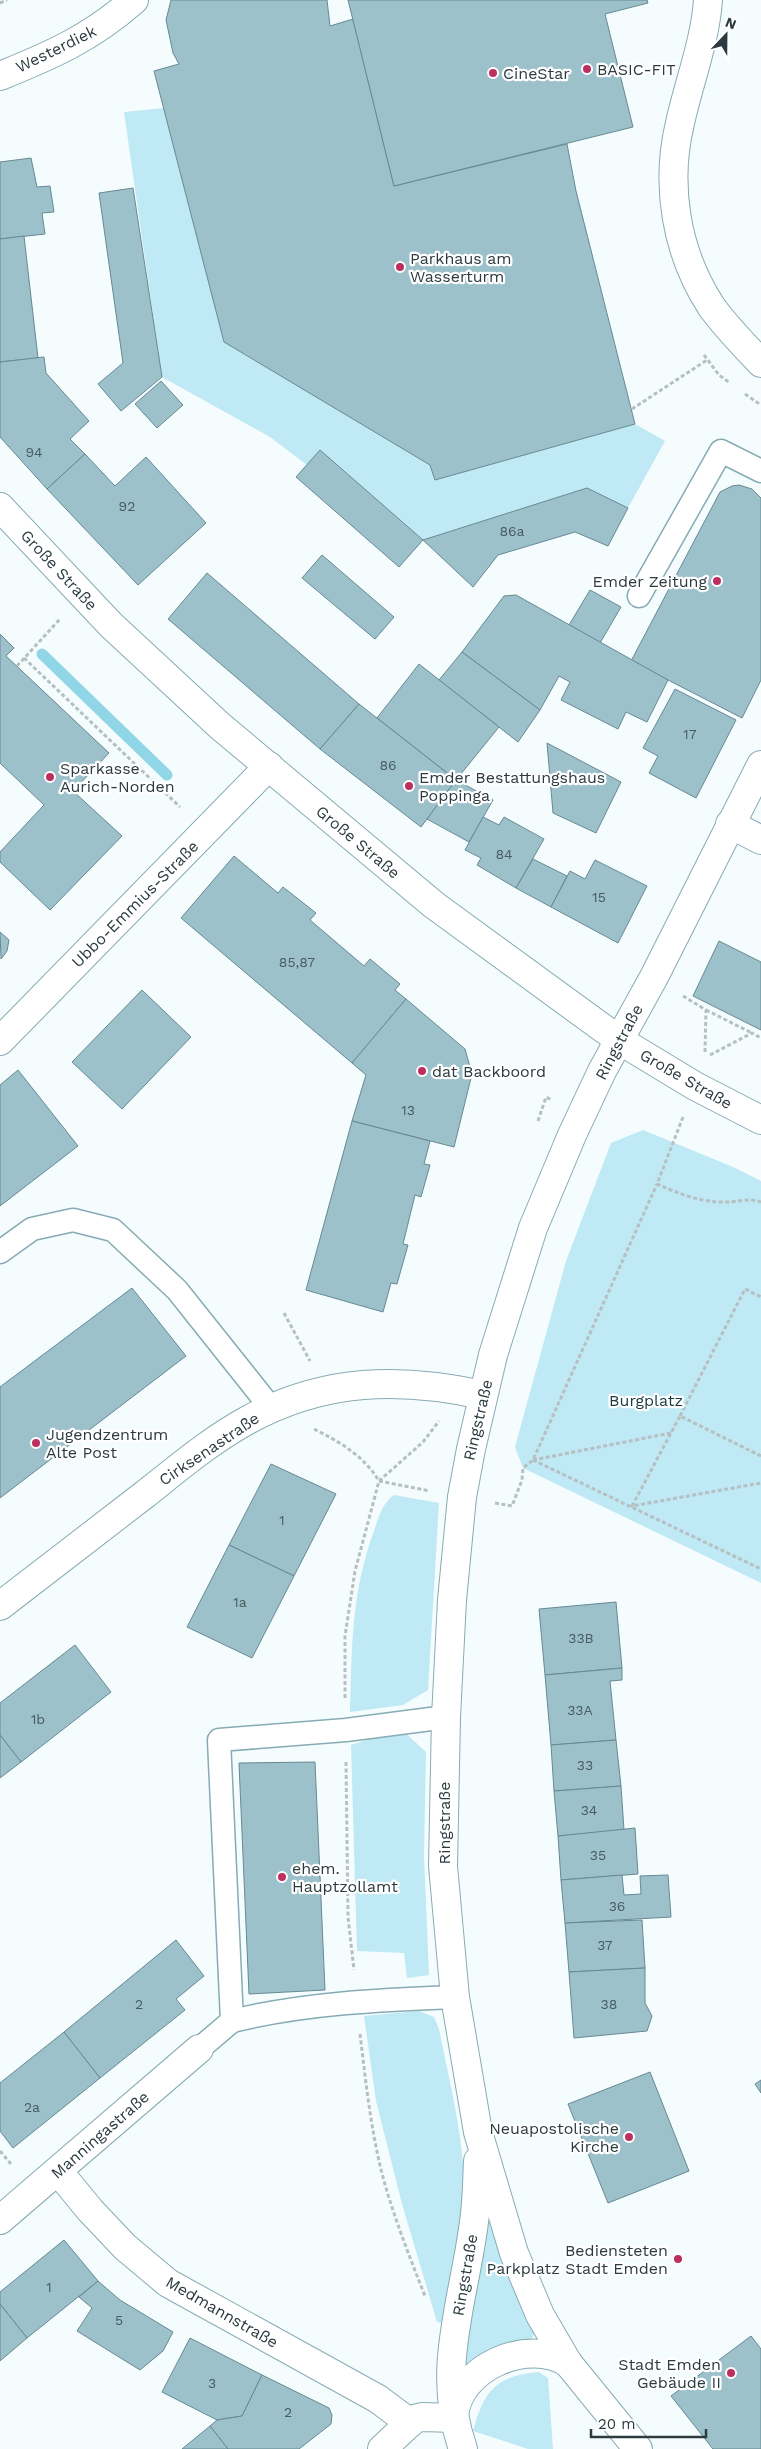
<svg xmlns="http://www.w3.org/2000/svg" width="761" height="2449" viewBox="0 0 761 2449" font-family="'Work Sans',sans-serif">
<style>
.green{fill:#bfe9f4}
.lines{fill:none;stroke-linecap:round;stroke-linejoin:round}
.stream{stroke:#90d6e7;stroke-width:11}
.building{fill:#9cc1cb;stroke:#668992}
.service-casing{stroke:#87abb4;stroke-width:25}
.minor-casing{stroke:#87abb4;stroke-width:30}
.tertiary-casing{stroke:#87abb4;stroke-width:30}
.path{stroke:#b6bfc2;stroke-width:3;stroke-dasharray:4 2.5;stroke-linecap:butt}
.service{stroke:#fff;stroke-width:22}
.minor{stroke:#fff;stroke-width:28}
.tertiary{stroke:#fff;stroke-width:28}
.poi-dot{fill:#bc2f5f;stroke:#fff;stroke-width:2}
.labels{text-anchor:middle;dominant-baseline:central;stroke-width:4.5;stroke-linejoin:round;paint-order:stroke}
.number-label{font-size:14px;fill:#485c62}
.street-label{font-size:16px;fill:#2c3b3f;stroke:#fff}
.poi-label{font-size:16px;fill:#2c3b3f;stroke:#fff;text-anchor:start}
.park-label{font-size:16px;fill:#173840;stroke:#fff}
</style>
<rect width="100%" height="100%" fill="#f5fcfe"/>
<g class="green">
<polygon points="164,108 224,342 430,465 435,480 635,424 665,441 628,508 587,488 423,540 320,451 307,465 270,437 162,377 124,112"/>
<polygon points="643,1130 733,1167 761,1181 761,1583 523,1468 515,1447 566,1261 611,1143"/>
<path d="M394,1495L439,1503L428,1690L403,1705L350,1712C352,1647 351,1593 374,1531C379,1516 382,1504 394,1495Z"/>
<polygon points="401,1729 426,1752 424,1856 429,1975 407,1978 404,1953 357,1951 351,1745"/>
<path d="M419,2011L434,2017L439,2029C451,2090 469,2155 463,2218C460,2253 449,2289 443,2323L437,2322L402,2204L376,2101L364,2016Z"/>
<polygon points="487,2216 491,2219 535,2333 530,2341 464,2374 463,2336"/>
<path d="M539,2372L548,2378L553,2449H528L473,2431C484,2390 496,2376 539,2372Z"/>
</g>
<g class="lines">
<polyline class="stream" points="42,654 167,775"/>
</g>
<g class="building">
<polygon points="171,0 327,0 330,26 353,19 394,186 567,144 576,191 635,424 435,480 430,465 224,342 154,71 179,64 173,53 166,20"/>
<polygon points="348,0 647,0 648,3 605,14 633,127 394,186"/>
<polygon points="31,158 37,187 50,186 54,212 42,213 45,234 0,239 0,162"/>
<polygon points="133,188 162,377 121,411 98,384 123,363 99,193"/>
<polygon points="24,236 38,358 0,362 0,239"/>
<polygon points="44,357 46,373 89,421 70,439 85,454 47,489 0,437 0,362"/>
<polygon points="161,381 183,405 157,428 135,404"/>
<polygon points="320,450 423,540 399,567 296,477"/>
<polygon points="85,454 115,486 146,457 206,523 138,585 47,489"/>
<polygon points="739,485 752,489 761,498 761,680 742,718 631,661 720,492 732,486"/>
<polygon points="587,488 628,508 608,546 575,532 498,555 473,587 423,540"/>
<polygon points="322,555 394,617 375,639 302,578"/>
<polygon points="207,573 359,704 320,749 168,619"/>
<polygon points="590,590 621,607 600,643 569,625"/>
<polygon points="516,595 668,680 647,722 626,712 618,729 561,700 570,682 559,676 540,710 462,652 504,596"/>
<polygon points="0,634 14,648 6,656 109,753 73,791 122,836 50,910 0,862 0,852 44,805 0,763"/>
<polygon points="462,652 540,710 518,742 439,680"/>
<polygon points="419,664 499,727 456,780 377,718"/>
<polygon points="675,689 736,720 696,798 649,773 658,756 643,748"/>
<polygon points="359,704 456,780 421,827 320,749"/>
<polygon points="547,743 621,782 596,833 553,813"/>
<polygon points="456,780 493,800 469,842 427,819"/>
<polygon points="483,817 499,825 504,817 544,839 516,888 477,865 481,858 465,850"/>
<polygon points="234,856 278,893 283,887 316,913 310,920 364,966 370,959 400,984 395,990 406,999 352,1063 181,918"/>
<polygon points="533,859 567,876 551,907 516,888"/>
<polygon points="595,860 647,886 618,943 551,907 570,871 585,879"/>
<polygon points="0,932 9,940 7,951 1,959"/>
<polygon points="719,941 761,962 761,1030 693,996"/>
<polygon points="142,990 191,1037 122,1109 72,1062"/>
<polygon points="406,999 465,1049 472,1074 454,1147 352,1121 366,1075 352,1063"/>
<polygon points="18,1070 78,1146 0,1206 0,1085"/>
<polygon points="352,1121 430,1141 424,1164 430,1165 421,1197 415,1195 403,1244 408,1245 397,1284 391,1283 383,1312 306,1290"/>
<polygon points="132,1288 186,1356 0,1498 0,1387"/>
<polygon points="271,1464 336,1494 294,1576 229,1545"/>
<polygon points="229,1545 294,1576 252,1658 187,1627"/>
<polygon points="616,1602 622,1668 545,1675 539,1609"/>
<polygon points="75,1645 111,1692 21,1762 0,1735 0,1703"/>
<polygon points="622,1668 622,1680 610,1681 616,1740 551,1745 545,1675"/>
<polygon points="0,1735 21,1762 0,1778"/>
<polygon points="616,1740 621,1786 554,1791 551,1745"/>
<polygon points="315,1762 325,1990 249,1994 239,1763"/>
<polygon points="621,1786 624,1830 558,1836 554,1791"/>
<polygon points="635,1828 638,1874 561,1880 558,1836"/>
<polygon points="622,1875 624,1895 641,1894 640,1876 668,1875 671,1917 565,1923 561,1880"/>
<polygon points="642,1920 645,1968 569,1972 565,1923"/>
<polygon points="176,1940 204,1976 176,1999 185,2010 100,2078 64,2032"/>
<polygon points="645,1968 645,2003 652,2016 647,2031 574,2038 569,1972"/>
<polygon points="64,2032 100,2078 13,2148 0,2131 0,2083"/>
<polygon points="650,2072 689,2171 608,2203 568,2104"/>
<polygon points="761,2080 761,2093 755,2084"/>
<polygon points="64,2240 98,2281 27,2338 0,2304 0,2292"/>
<polygon points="98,2281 120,2300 173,2332 163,2351 140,2370 77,2331 92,2308 79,2297"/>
<polygon points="0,2304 27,2338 0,2361"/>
<polygon points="751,2336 761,2349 761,2449 713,2449 671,2396"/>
<polygon points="190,2338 262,2375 242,2416 217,2420 162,2392"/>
<polygon points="262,2375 329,2408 332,2415 331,2424 299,2449 228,2449 210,2426 217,2420 242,2416"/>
<polygon points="210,2426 228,2449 182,2449"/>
</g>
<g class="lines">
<defs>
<g id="service">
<polyline points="639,596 721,451 761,471"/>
<polyline points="0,1252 32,1229 73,1220 113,1230 177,1290 271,1408"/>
<path d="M232,2021C306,2003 380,2000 455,1997"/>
<polyline points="199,2049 232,2021 219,1740 346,1730 446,1717"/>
</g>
<g id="minor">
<path d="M708,0C705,42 689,82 680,123C665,185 676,252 711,306C725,326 744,345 761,363"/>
<path d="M0,76C52,55 91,38 134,0"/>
<polyline points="0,507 111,625 220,726 434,905 619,1040 695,1086 761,1120"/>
<polyline points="730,824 761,840"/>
<polyline points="0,1041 269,766"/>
<path d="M0,1606C48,1569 96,1532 144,1495C177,1469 211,1440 248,1420C324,1378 401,1377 483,1395"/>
<polyline points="58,2171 90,2210 125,2247 168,2283 378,2399 410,2423"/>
<polyline points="0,2220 199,2049"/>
<polyline points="382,2449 414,2419 422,2417 454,2418"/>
</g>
<g id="tertiary">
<path d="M454,2416C458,2367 529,2337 568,2363"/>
<path d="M463,2449C435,2370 464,2301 474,2222C477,2202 477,2181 478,2161"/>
<polyline points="638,2449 568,2363 540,2315 514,2253 478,2132 455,1997 443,1866 446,1717 452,1600 462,1497 471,1449 493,1355 533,1228 572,1135 602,1071 654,977 761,765"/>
</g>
</defs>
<use href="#service" class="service-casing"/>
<use href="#minor" class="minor-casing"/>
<use href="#tertiary" class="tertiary-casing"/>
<g class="path">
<polyline points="0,3 7,0"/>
<polyline points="704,355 719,375 730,383"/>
<polyline points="745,394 761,405"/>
<polyline points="632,409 707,360"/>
<polyline points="24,658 180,807"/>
<polyline points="17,666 60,619"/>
<polyline points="683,996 706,1010 705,1052"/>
<polyline points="706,1010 752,1033"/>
<polyline points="710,1055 752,1033 761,1038"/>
<path d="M683,1117L657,1184C677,1193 700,1202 722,1202C735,1203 749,1197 761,1202"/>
<polyline points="538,1121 546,1097 552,1100"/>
<polyline points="284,1313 310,1361"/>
<polyline points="680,1416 745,1289 761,1297"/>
<path d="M314,1429C340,1442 364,1456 379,1481"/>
<polyline points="761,1456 680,1416 632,1506 761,1483"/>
<polyline points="533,1460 761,1569"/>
<polyline points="533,1460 671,1433"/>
<polyline points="379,1481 430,1491"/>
<polyline points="495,1503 512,1506 522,1480 523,1468 533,1460 657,1184"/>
<polyline points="345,1698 345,1636 355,1571 379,1481 423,1442 439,1421"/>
<polyline points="346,1762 348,1917 354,1970"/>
<path d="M360,2034C366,2083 371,2133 384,2181C395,2220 410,2258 425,2296"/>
<polyline points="0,2151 11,2164"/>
</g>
<use href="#service" class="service"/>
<use href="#minor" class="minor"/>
<use href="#tertiary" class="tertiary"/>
</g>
<g class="poi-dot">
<circle cx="587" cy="69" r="5"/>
<circle cx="493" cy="73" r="5"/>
<circle cx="400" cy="267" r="5"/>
<circle cx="717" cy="581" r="5"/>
<circle cx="50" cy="777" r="5"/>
<circle cx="409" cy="786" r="5"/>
<circle cx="422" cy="1071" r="5"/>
<circle cx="36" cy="1443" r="5"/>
<circle cx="282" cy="1877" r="5"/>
<circle cx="629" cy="2137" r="5"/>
<circle cx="678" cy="2259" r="5"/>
<circle cx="731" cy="2373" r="5"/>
</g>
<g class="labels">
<g class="number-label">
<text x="34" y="452">94</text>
<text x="127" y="506">92</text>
<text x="512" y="531">86a</text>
<text x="690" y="734">17</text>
<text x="388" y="765">86</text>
<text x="504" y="854">84</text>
<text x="599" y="897">15</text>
<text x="297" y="962">85,87</text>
<text x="408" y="1110">13</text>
<text x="282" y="1520">1</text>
<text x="240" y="1602">1a</text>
<text x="581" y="1638">33B</text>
<text x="580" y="1710">33A</text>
<text x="38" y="1719">1b</text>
<text x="585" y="1765">33</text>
<text x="589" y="1810">34</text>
<text x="598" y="1855">35</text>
<text x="617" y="1906">36</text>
<text x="605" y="1945">37</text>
<text x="139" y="2004">2</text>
<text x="609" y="2004">38</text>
<text x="32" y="2107">2a</text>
<text x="49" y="2287">1</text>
<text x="119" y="2320">5</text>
<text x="212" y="2383">3</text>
<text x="288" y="2412">2</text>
</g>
<g class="street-label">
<text transform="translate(56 49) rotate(-26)">Westerdiek</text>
<text transform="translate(59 570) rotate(47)">Große Straße</text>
<text transform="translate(358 842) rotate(40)">Große Straße</text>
<text transform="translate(135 904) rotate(-45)">Ubbo-Emmius-Straße</text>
<text transform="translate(619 1042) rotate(-62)">Ringstraße</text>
<text transform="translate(686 1079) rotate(30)">Große Straße</text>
<text transform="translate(478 1420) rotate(-77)">Ringstraße</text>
<text transform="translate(209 1449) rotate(-34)">Cirksenastraße</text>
<text transform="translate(444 1823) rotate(-90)">Ringstraße</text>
<text transform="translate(100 2135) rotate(-41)">Manningastraße</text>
<text transform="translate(465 2275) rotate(-80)">Ringstraße</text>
<text transform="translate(222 2312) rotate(30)">Medmannstraße</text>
</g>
<g class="poi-label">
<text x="597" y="69">BASIC-FIT</text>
<text x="503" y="73">CineStar</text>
<text x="410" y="258">Parkhaus am<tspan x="410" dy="18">Wasserturm</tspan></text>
<text x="707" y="581" text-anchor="end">Emder Zeitung</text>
<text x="60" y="768">Sparkasse<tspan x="60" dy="18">Aurich-Norden</tspan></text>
<text x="419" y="777">Emder Bestattungshaus<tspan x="419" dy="18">Poppinga</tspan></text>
<text x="432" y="1071">dat Backboord</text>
<text x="46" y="1434">Jugendzentrum<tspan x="46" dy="18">Alte Post</tspan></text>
<text x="292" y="1868">ehem.<tspan x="292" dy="18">Hauptzollamt</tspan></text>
<text x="619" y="2128" text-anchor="end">Neuapostolische<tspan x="619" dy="18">Kirche</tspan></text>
<text x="668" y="2250" text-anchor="end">Bediensteten<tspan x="668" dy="18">Parkplatz Stadt Emden</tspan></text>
<text x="721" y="2364" text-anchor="end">Stadt Emden<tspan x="721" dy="18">Gebäude II</tspan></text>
</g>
<g class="park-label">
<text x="646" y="1400">Burgplatz</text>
</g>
</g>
<g transform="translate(726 35) rotate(22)" stroke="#ffffff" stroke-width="4" paint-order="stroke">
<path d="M0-4L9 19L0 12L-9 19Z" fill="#2c3b3f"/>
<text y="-8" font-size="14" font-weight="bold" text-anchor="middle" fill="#2c3b3f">N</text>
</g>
<path d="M591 2429v8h115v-8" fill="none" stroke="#2c3b3f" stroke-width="2.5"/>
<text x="598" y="2429" font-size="15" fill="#2c3b3f" stroke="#ffffff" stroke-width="4" paint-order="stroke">20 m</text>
</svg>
